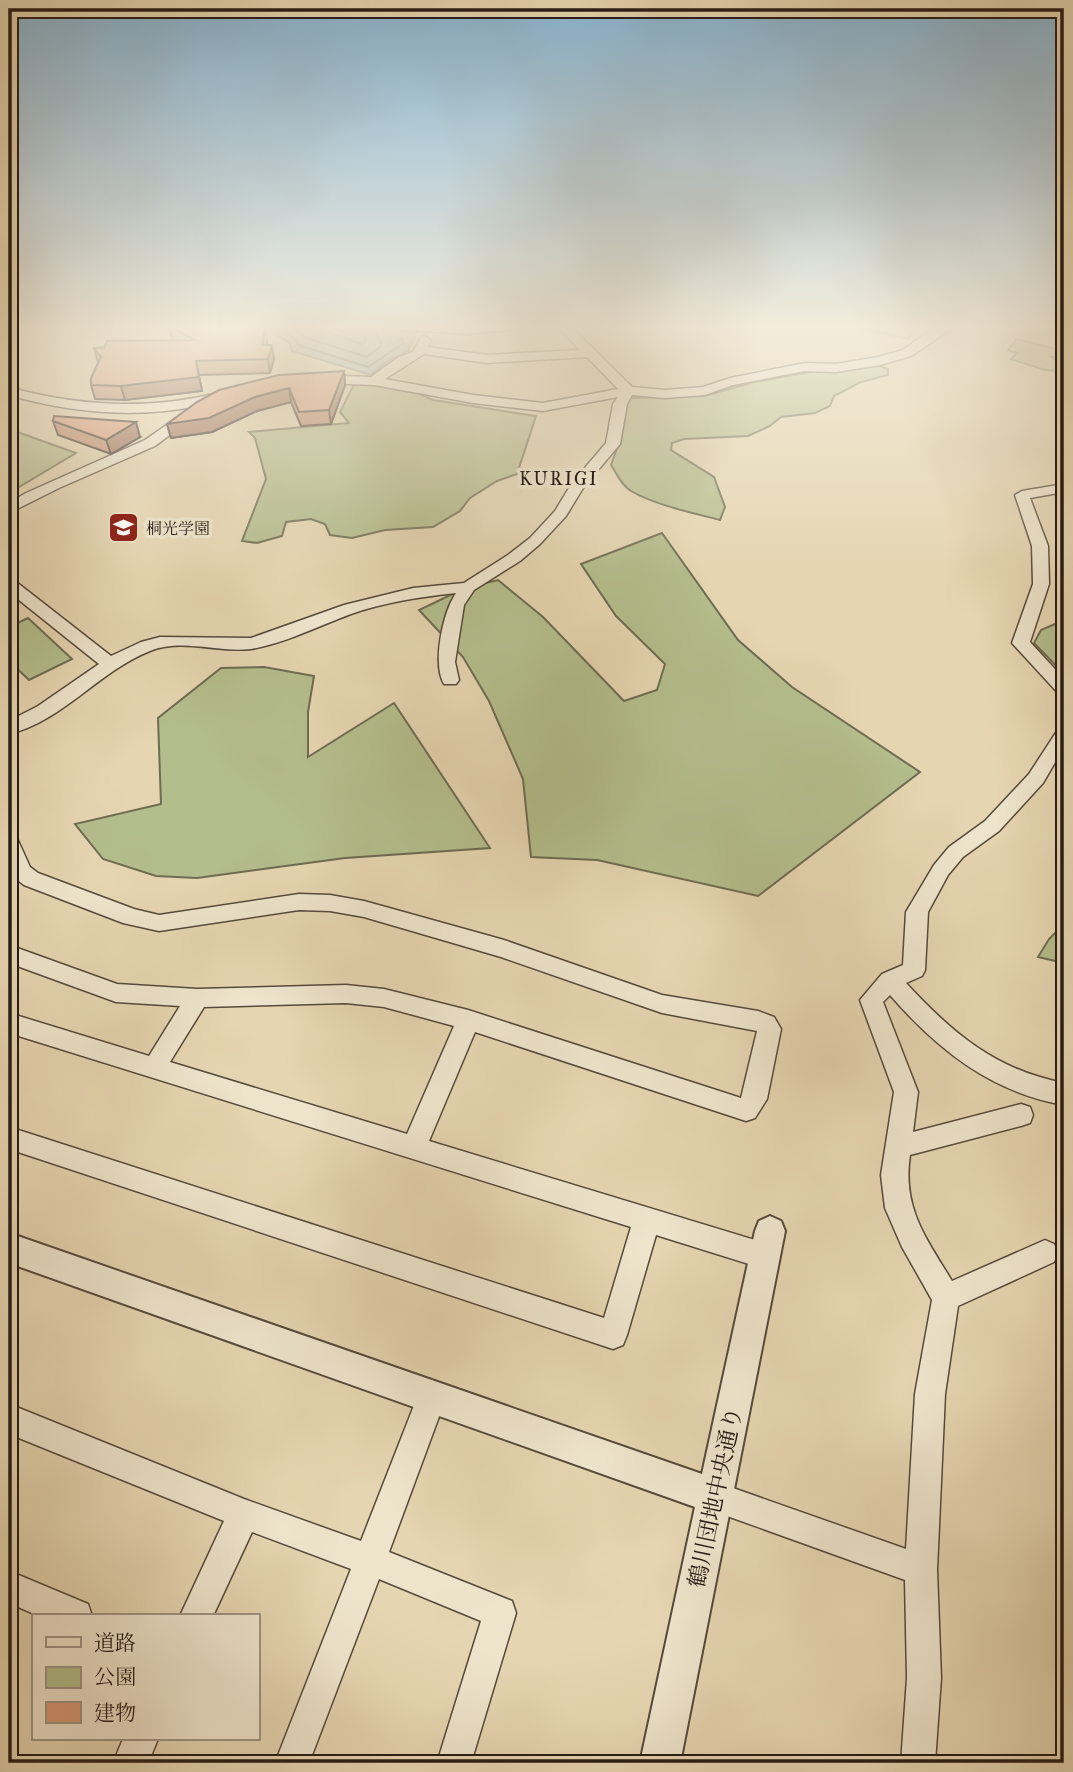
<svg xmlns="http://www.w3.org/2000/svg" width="1073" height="1772" viewBox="0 0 1073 1772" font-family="'IM FELL Great Primer','Noto Serif JP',serif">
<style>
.green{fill:#b4bd8c;stroke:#6e6c51;stroke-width:2}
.water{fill:#98b7b3;stroke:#6b7974;stroke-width:2}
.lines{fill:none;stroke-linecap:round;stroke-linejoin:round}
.shore{stroke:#606964;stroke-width:2}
.minor-casing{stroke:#564a3c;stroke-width:3}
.tertiary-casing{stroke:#564a3c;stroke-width:4}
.minor{fill:#eee4cc;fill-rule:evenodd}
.tertiary{fill:#eee4cc;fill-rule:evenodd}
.wall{fill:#bc8466;stroke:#271b16;stroke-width:2}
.shaded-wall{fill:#996b53;stroke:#271b16;stroke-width:2}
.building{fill:#db9977;stroke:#271b16;stroke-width:2}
.labels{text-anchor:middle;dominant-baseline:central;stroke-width:7;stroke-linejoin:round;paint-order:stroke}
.far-poi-label{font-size:16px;fill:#271b16;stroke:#eee4cc;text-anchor:start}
.far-neighbourhood-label{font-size:18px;letter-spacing:2px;fill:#271b16;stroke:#eee4cc}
.near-street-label{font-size:23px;fill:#271b16;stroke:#eee4cc}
</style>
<rect width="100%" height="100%" fill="#e5d5b0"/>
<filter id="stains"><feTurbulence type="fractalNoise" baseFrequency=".00286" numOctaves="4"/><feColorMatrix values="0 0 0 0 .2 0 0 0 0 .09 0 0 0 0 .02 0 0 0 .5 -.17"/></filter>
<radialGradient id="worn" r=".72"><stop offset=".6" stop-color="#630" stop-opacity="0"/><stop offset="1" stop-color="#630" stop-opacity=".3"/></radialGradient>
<g class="green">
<polygon points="852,326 914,326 917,327 908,339"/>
<polygon points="1017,339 1064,351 1060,356 1051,357 1064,365 1064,371 1045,370 1011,359 1017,353 1008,350"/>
<path d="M879,366L888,369V375L861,382L834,396L830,406L815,413L781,417L770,426L748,436L684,439L672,443L671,450L714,477L725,507L720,520C693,513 655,505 631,491C621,485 617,474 611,465L619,443L622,409L629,398L704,396L755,382L811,372Z"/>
<polygon points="362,383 415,392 433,400 536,416 517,474 497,481 470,498 460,511 433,527 385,530 352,538 330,535 325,524 311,519 286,522 282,536 257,543 242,541 266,479 255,438 249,432 349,423 340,412 353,386"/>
<polygon points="9,429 76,453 9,493"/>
<polygon points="662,533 738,640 792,687 920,772 758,896 597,860 531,857 523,779 489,701 463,657 419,610 465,588 498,580 543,617 624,701 657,690 665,664 616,616 581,564"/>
<polygon points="28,618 72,659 29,680 9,661 9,627"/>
<polygon points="1064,620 1064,674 1034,643 1041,630"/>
<polygon points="264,667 314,676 308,712 308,757 394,703 490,848 345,858 197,878 156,876 103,859 75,824 161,804 158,718 221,668"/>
<polygon points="1064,924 1064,963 1038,957 1049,939"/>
</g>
<polygon class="water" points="260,326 377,326 416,334 408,351 388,361 371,375 292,351 289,342"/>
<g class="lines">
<g class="shore">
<polyline points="274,326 293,337 298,345 368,367 404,343 402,339 386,335 382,326"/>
<polyline points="292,326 304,337 367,357 382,345 373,326"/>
<polyline points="309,326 362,344 366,341 363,326"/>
</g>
<defs>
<g id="minor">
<polygon points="397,326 515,326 509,330 466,334 403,330"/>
<path d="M557,326H570L632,387L665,390L703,387L730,378L805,363L836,364L878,357L903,350L935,327L956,326L911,356L880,365L836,372L805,371L733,385L705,395L665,398L632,395L627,404L620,444L583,488L566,516L540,544L520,561L474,590L464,605L455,662L459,680L456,684H444C432,663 443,612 456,593C420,597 385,602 351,614C321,625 283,644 251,649C218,653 182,638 150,651C99,671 63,721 9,734V721L38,706L99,664L9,592V579L15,581L111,656L141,642L160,637L251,638L344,605L413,588L464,583L508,555L530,538L555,511L572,483L606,443L613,404L618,397L543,411L473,403L374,385L319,383L313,379L319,375L371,377L399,357L413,352L421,337L425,336L431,340L428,347L487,355L580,350ZM424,354L487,363L587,357L618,389L543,403L473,395L385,379Z"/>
<path d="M15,389C86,407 151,410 222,392L229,396C220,403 204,405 193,407C133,418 75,413 16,397L9,400V391Z"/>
<polygon points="191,408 196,409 196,415 155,446 59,488 9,513 9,503 26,493 145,440"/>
<polygon points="1064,484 1064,492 1030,498 1048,546 1049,584 1030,642 1064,679 1064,695 1058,693 1012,643 1033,584 1032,546 1015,495 1022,491"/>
<path d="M1064,729V747L1043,783L999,831L963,857L948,875L928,912L925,970L922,976L906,983C953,1034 996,1070 1064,1083V1105C991,1092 938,1050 890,995L883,1002L918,1092L913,1132L1021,1104L1030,1107L1033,1115L1030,1123L1021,1126L910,1155C902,1208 926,1238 952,1281L1045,1240L1054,1244L1058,1253L1054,1262L958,1306L945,1394L937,1570L941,1678L935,1763H901L907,1678L905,1580L716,1512L705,1508L701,1497L705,1486L716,1482L906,1549L915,1394L932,1300L902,1247L885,1208L881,1175L894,1092L860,1000L882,974L903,965L906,912L934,865L949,847L985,821L1029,774L1057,731Z"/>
<path d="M9,834L16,836L30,867L38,873L134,909L159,915L299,894L330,895L364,901L504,940L662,995L758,1011L774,1017L781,1029L767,1099L755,1118L746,1121L475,1032L429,1141L765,1243L774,1247L778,1256L774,1265L765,1269L656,1235L627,1335L623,1345L613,1349L9,1149V1127L604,1318L631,1227L9,1033V1013L149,1056L180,1006L116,1002L9,963V945L117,984L197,989L346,985L384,989L468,1010L741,1098L757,1031L662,1013L501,957L364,917L330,911L299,910L159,931L123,923L24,885C5,872 8,854 9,834ZM346,1003L384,1007L454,1026L407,1134L170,1062L204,1007Z"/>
<polygon points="432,1380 442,1385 447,1395 389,1552 512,1601 516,1613 471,1763 437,1763 481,1621 379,1579 309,1763 275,1763 351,1569 252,1532 213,1616 180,1616 224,1521 9,1434 9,1404 244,1499 361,1541 422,1385"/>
<polygon points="9,1571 88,1604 92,1616 39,1616 9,1603"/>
<polygon points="123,1739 158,1739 148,1763 113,1763"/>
</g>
<g id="tertiary">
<polygon points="9,383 23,393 20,396 9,396"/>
<polygon points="770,1216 781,1221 785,1231 680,1763 640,1763 695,1507 9,1263 9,1233 702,1474 755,1231 759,1221"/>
</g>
</defs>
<use href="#minor" class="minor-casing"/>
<use href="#tertiary" class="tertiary-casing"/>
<use href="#minor" class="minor"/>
<use href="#tertiary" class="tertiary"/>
</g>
<g class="wall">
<polygon points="169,326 265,327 267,341 267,345 274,359 270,373 199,375 202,391 125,400 95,399 91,385 98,362 94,348 173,340 172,339"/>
<polygon points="344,371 345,385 331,424 301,426 291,402 257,411 212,432 171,438 167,424"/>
<polygon points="53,421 140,437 111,454 58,435"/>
</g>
<g class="shaded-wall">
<polygon points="265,327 267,341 265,359 262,345"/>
<polygon points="272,345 274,359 270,373 268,359"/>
<polygon points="196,361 202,391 125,400 121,386"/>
<polygon points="344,371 345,385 331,424 329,410"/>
<polygon points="289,388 291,402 257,411 212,432 171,438 167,424 255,397"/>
<polygon points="136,422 140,437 111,454 106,440"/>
</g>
<g class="building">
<polygon points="170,326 263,326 265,327 262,345 272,345 268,359 196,361 199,377 121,386 91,385 91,378 101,357 94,348 104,348 107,341 195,340"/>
<polygon points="344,371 329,410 299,412 289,388 255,397 209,418 167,424 197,402 219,390 279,375"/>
<polygon points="54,416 136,422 106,440 53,421"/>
</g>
<linearGradient id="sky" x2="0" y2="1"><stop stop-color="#88b5d3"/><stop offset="0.57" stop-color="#f3ecdb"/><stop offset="1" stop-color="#f3ecdb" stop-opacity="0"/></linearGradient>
<rect width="1073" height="574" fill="url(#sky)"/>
<defs>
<symbol id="school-square" viewBox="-11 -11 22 22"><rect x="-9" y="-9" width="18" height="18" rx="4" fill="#8f2418" stroke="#eee4cc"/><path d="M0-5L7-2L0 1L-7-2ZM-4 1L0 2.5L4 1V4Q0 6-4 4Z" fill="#fff"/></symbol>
</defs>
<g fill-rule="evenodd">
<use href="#school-square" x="106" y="510" width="35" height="35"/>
</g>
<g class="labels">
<g class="far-poi-label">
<text x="146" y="528">桐光学園</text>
</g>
<g class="far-neighbourhood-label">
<text x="559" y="479">KURIGI</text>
</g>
<g class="near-street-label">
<text transform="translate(715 1497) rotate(-78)">鶴川団地中央通り</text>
</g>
</g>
<rect width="1073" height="1772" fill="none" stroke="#e5d5b0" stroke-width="35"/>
<rect x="10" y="10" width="1052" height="1751" fill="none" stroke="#271b16" stroke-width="3.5"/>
<rect x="18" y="18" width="1038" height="1737" fill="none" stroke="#271b16" stroke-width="2"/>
<rect x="32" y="1614" width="228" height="126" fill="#eee4cc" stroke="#9e9483" stroke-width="2"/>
<rect x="46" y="1637" width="35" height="10" fill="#eee4cc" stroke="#9e9483" stroke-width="2"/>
<text x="94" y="1650" font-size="21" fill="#271b16">道路</text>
<rect x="46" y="1667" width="35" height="21" fill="#b4bd8c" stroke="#9e9483" stroke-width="2"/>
<text x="94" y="1684" font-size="21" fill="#271b16">公園</text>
<rect x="46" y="1702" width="35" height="21" fill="#db9977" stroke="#9e9483" stroke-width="2"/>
<text x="94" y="1720" font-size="21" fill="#271b16">建物</text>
<rect width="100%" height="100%" filter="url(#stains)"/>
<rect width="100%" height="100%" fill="url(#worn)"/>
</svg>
